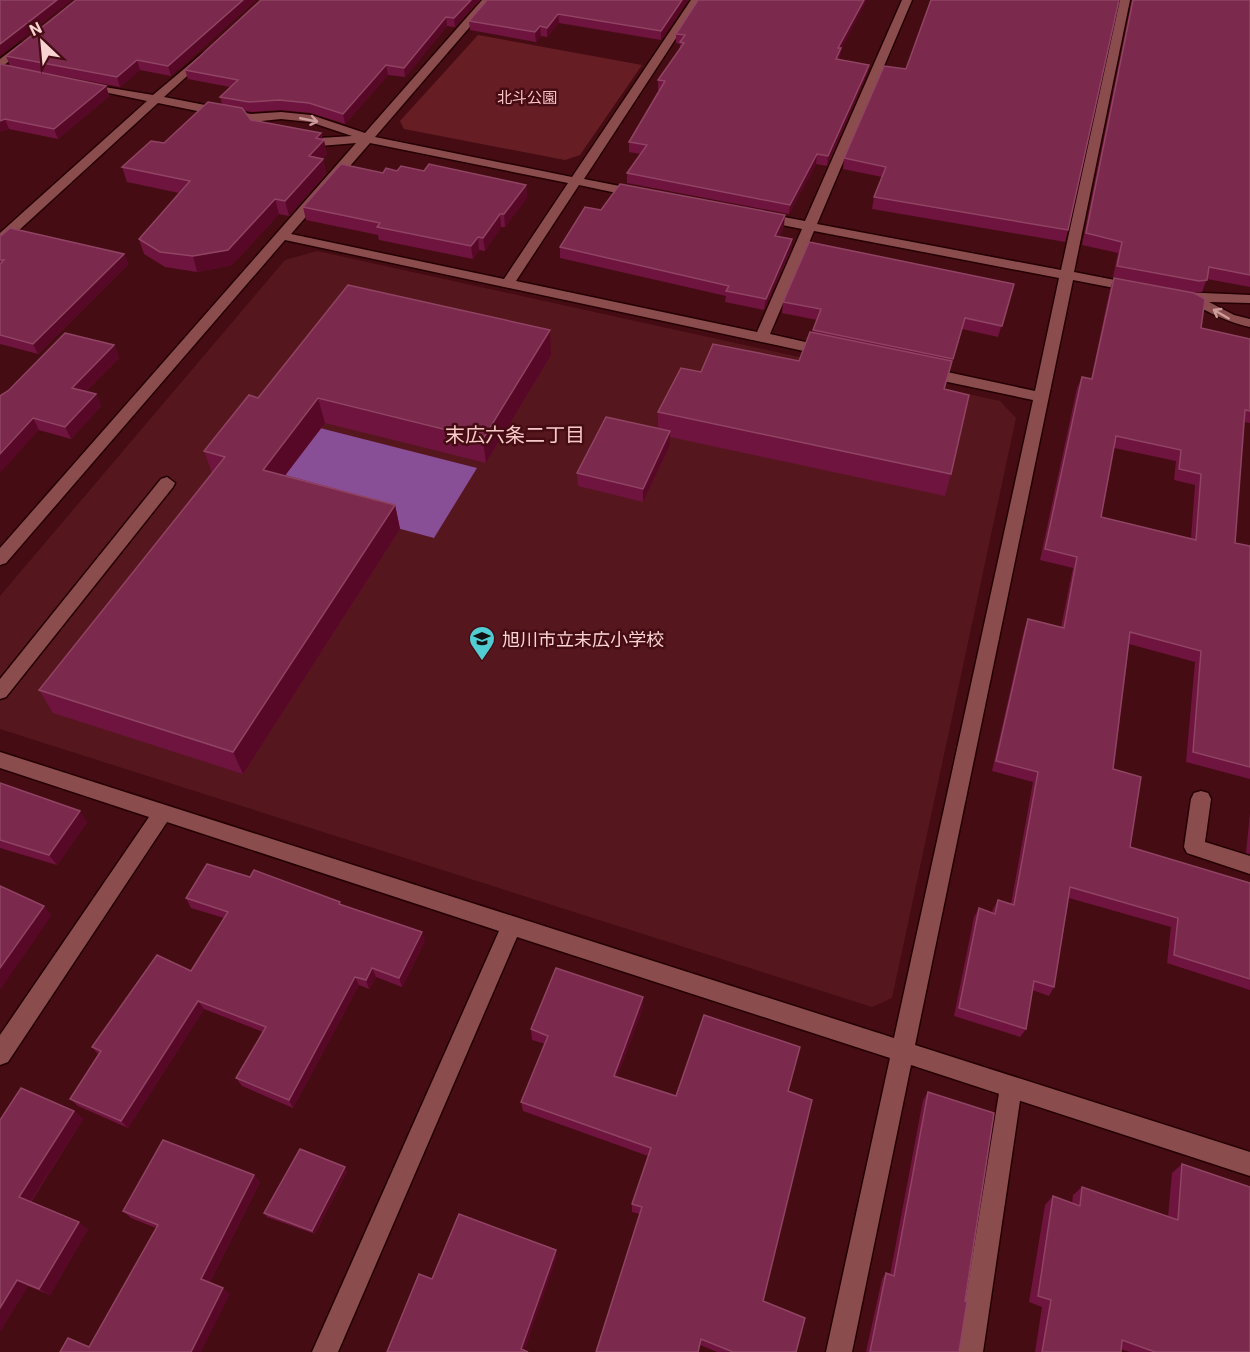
<svg xmlns="http://www.w3.org/2000/svg" width="1250" height="1352" viewBox="0 0 1250 1352" font-family="Roboto,'Noto Sans JP',sans-serif">
<style>
.built{fill:#56161e}
.green{fill:#671d24}
.water{fill:#884e96}
.lines{fill:none;stroke-linecap:round;stroke-linejoin:round}
.lane-casing{stroke:#240003;stroke-width:3}
.street-casing{stroke:#240003;stroke-width:3}
.lane{fill:#8b4c4d;fill-rule:evenodd}
.street{fill:#8b4c4d;fill-rule:evenodd}
.wall{fill:#6e143e;fill-rule:evenodd}
.shaded-wall{fill:#570826}
.building{fill:#7c294e;stroke:#904463;stroke-width:1.5;fill-rule:evenodd}
.oneway{stroke:#cd9d9d}
.labels{text-anchor:middle;dominant-baseline:central;stroke-width:5;stroke-linejoin:round;paint-order:stroke}
.far-park-label{font-size:15px;fill:#fac3c3;stroke:#450c13}
.poi-label{font-size:18px;fill:#f9d3d2;stroke:#450c13;text-anchor:start}
.neighbourhood-label{font-size:20px;fill:#f7cac9;stroke:#450c13}
</style>
<rect width="100%" height="100%" fill="#450c13"/>
<polygon class="built" points="317,251 1000,401 1016,418 892,998 872,1007 0,729 0,596 285,260"/>
<polygon class="green" points="478,35 642,65 580,155 565,160 404,129 400,121"/>
<polygon class="water" points="320,428 477,468 434,538 271,494"/>
<g class="lines">
<defs>
<g id="lane">
<polygon points="167,477 175,483 173,487 6,697 0,699 0,679 161,479"/>
<polygon points="1201,791 1208,793 1211,799 1205,842 1250,856 1250,874 1187,853 1184,847 1191,799 1194,793"/>
<polygon points="1011,1076 1019,1079 1022,1087 983,1352 957,1352 1000,1087 1003,1079"/>
</g>
<g id="street">
<path d="M482,0H493L375,137L572,177L691,0H701L584,179L640,190L646,194L640,198L579,185L516,281L757,332L802,229L762,221L756,217L762,213L805,221L902,0H912L817,224L1061,270L1120,0H1130L1074,272L1135,284L1142,288L1135,292L1073,280L915,1045L1250,1152V1176L911,1065L852,1352H826L890,1058L517,937L338,1352H312L499,931L167,822L8,1062L0,1065V1035L149,817L0,768V752L894,1038L1033,400L924,377L917,372L924,367L1035,391L1059,278L814,231L770,334L832,348L834,351L827,356L285,240L6,563L0,565V548L356,143L320,146L296,141V135L320,138L352,136L310,122L281,119L251,122L158,103L5,243L0,244V233L147,101L80,87V83L153,95L203,53L207,54V58L164,97L251,114L281,112L311,115L365,133ZM370,143L568,183L504,279L291,234Z"/>
<polygon points="21,43 31,45 0,68 0,59"/>
<path d="M1180,292L1250,295V303L1209,302L1234,315L1250,319V327C1220,321 1203,306 1175,299L1173,296Z"/>
</g>
</defs>
<use href="#lane" class="lane-casing"/>
<use href="#street" class="street-casing"/>
<use href="#lane" class="lane"/>
<use href="#street" class="street"/>
</g>
<g class="wall">
<polygon points="256,0 171,76 140,70 120,87 10,66 6,56"/>
<polygon points="261,0 480,0 455,27 447,26 405,77 388,75 345,124 311,113 281,110 251,112 243,110 251,120 321,133 327,154 323,159 326,174 289,216 279,214 232,265 197,272 165,267 144,254 139,239 179,193 127,182 122,167 164,143 222,104 220,97 230,87 188,79 185,70"/>
<polygon points="688,0 661,40 559,23 547,37 541,36 536,42 470,30 469,21"/>
<polygon points="1132,0 1250,0 1250,287 1207,279 1202,292 1194,293 1113,277 1118,253 1082,245"/>
<polygon points="676,34 841,50 839,60 869,65 867,74 827,166 816,164 789,214 627,183 627,173 641,154 629,152 629,142 660,90 658,90 658,80 680,48 680,44 676,43"/>
<polygon points="0,64 106,86 109,96 58,139 9,129 2,131"/>
<polygon points="906,69 1068,230 1065,242 872,209 874,197 882,177 843,169 844,158"/>
<polygon points="424,171 526,185 527,198 505,227 501,227 485,251 479,250 473,259 379,240 378,235 306,220 303,207 383,173"/>
<polygon points="601,210 784,226 779,237 792,239 791,250 764,310 725,302 726,296 560,258 560,247"/>
<polygon points="0,235 124,254 128,264 38,354 0,344"/>
<path d="M1114,278L1201,328L1250,339V423L1244,422L1235,543L1250,546V779L1186,762L1195,662L1129,644L1113,769L1130,847L1250,883V990L1167,963L1171,927L1069,898L1054,987L1049,996L1032,990L1026,1029L1020,1037L954,1016L974,917L979,908L992,913L993,909L998,900L1011,904L1033,782L992,771L1024,630L1028,619L1061,627L1073,568L1040,560L1077,388L1082,377L1091,379L1110,289ZM1114,448L1176,461L1174,480L1195,485L1191,538L1101,517Z"/>
<polygon points="1014,284 998,337 962,329 944,390 951,474 945,496 670,437 670,445 643,502 578,486 577,473 658,429 658,412 701,372 799,361 813,332 817,320 782,313 783,302"/>
<polygon points="114,345 119,358 86,391 96,394 101,406 71,439 39,430 0,396"/>
<polygon points="551,355 486,463 325,423 285,475 395,505 400,529 243,774 53,713 39,690 212,473 204,451 258,398"/>
<polygon points="0,783 87,822 57,865 0,848"/>
<polygon points="1250,813 1250,854 1246,853"/>
<polygon points="250,877 340,902 341,905 425,941 402,987 376,977 369,989 359,985 293,1108 242,1086 236,1078 263,1032 204,1009 128,1128 78,1106 70,1099 98,1054 92,1047 191,971 224,918 191,908 186,898"/>
<polygon points="643,997 643,1007 617,1077 676,1096 788,1091 763,1301 796,1352 717,1352 700,1345 640,1214 632,1212 632,1204 648,1156 523,1111 521,1102 545,1044 532,1040 531,1029"/>
<polygon points="928,1092 965,1301 959,1352 866,1352 882,1279 886,1273 890,1275 923,1100"/>
<polygon points="74,1111 83,1119 31,1202 88,1229 50,1295 28,1286 0,1331 0,1120"/>
<polygon points="1182,1164 1250,1352 1129,1352 1121,1349 1121,1352 1035,1352 1042,1307 1029,1302 1045,1205 1053,1196 1072,1204 1073,1195 1082,1187 1168,1217 1172,1173"/>
<polygon points="347,1171 315,1234 267,1217 264,1213"/>
<polygon points="254,1175 260,1182 210,1282 230,1294 89,1347 156,1228 131,1218 123,1211"/>
</g>
<g class="shaded-wall">
<polygon points="57,0 72,0 0,56 0,44"/>
<polygon points="243,0 256,0 171,76 168,66"/>
<polygon points="471,0 480,0 455,27 454,18"/>
<polygon points="682,0 688,0 661,40 661,31"/>
<polygon points="864,0 867,0 841,50 840,58 834,69 838,48"/>
<polygon points="558,14 559,23 547,37 547,28"/>
<polygon points="446,17 447,26 405,77 404,68"/>
<polygon points="540,26 541,36 536,42 535,32"/>
<polygon points="137,60 140,70 120,87 117,77"/>
<polygon points="386,65 388,75 345,124 343,114"/>
<polygon points="869,65 867,74 827,166 828,156"/>
<polygon points="106,86 109,96 58,139 54,129"/>
<polygon points="5,119 9,129 0,132 0,121"/>
<polygon points="321,133 322,142 324,140 327,154 323,159 326,174 289,216 285,201 309,156 316,138"/>
<polygon points="817,154 816,164 789,214 790,205"/>
<polygon points="526,185 527,198 505,227 504,214"/>
<polygon points="275,199 279,214 232,265 197,272 193,256"/>
<polygon points="500,214 501,227 485,251 483,238"/>
<polygon points="785,215 784,226 774,246 775,236"/>
<polygon points="478,237 479,250 473,259 471,246"/>
<polygon points="792,239 791,250 764,310 766,299"/>
<polygon points="124,254 128,264 38,354 33,344"/>
<polygon points="550,330 551,355 486,463 483,439"/>
<polygon points="114,345 119,358 77,400 72,388"/>
<polygon points="96,394 101,406 71,439 65,427"/>
<polygon points="318,398 325,423 271,494 263,470"/>
<polygon points="33,418 39,430 0,473 0,454"/>
<polygon points="670,431 670,445 643,502 643,489"/>
<polygon points="395,505 400,529 243,774 233,752"/>
<polygon points="80,811 87,822 57,865 49,855"/>
<polygon points="44,906 52,915 0,990 0,968"/>
<polygon points="422,932 425,941 402,987 399,978"/>
<polygon points="372,968 376,977 369,989 366,980"/>
<polygon points="355,977 359,985 293,1108 289,1100"/>
<polygon points="643,997 643,1007 614,1085 614,1076"/>
<polygon points="198,1001 204,1009 128,1128 121,1121"/>
<polygon points="74,1111 83,1119 29,1204 19,1197"/>
<polygon points="345,1167 347,1171 315,1234 312,1231"/>
<polygon points="254,1175 260,1182 209,1284 201,1279"/>
<polygon points="79,1222 88,1229 50,1295 39,1289"/>
<polygon points="556,1250 557,1257 524,1352 521,1349"/>
<polygon points="17,1280 28,1286 0,1331 0,1308"/>
<polygon points="223,1288 230,1294 201,1352 191,1352"/>
</g>
<g class="building">
<polygon points="0,0 57,0 0,44"/>
<polygon points="76,0 243,0 168,66 137,60 117,77 6,56"/>
<polygon points="261,0 471,0 454,18 446,17 404,68 386,65 343,114 309,103 279,100 249,102 220,97 238,80 185,70"/>
<polygon points="487,0 682,0 661,31 558,14 547,28 540,26 535,32 469,21"/>
<polygon points="698,0 864,0 838,48 841,48 836,59 869,65 828,156 817,154 790,205 627,173 647,145 629,142 665,81 658,80 684,43 680,42 685,35 676,34"/>
<polygon points="931,0 1119,0 1068,230 874,197 886,167 844,158 884,66 906,69"/>
<polygon points="1133,0 1250,0 1250,275 1209,267 1207,280 1199,281 1117,266 1122,242 1086,233"/>
<polygon points="0,64 106,86 54,129 5,119 0,121"/>
<polygon points="208,102 242,108 251,120 321,133 316,138 324,140 309,156 323,159 285,201 275,199 228,250 193,256 160,252 139,239 190,181 122,167 151,141 164,143"/>
<polygon points="341,164 383,173 386,168 397,171 401,166 424,171 429,164 526,185 504,214 500,214 483,238 478,237 471,246 377,227 380,223 303,207"/>
<polygon points="620,184 785,215 775,236 792,239 766,299 726,291 729,286 560,247 585,207 601,210"/>
<polygon points="10,228 124,254 33,344 0,335 0,264 4,260 0,260 0,235 2,235"/>
<polygon points="809,242 1014,284 1002,326 965,318 953,359 813,330 821,309 783,302"/>
<path d="M1114,278L1194,293L1205,299L1201,328L1250,339V411L1245,410L1235,543L1250,546V767L1193,752L1201,651L1130,632L1113,769L1141,777L1130,847L1250,883V979L1174,955L1178,918L1070,887L1054,987L1034,981L1026,1029L959,1008L979,908L995,914L998,900L1014,905L1038,772L996,761L1028,619L1064,628L1077,557L1045,549L1082,377L1092,379ZM1116,436L1181,450L1179,469L1201,474L1196,540L1101,517Z"/>
<polygon points="348,285 550,330 483,439 318,398 263,470 395,505 233,752 39,690 225,457 204,451 249,395 258,398"/>
<polygon points="810,332 952,361 944,389 969,395 951,474 658,412 681,368 701,372 713,344 799,361"/>
<polygon points="65,333 114,345 72,388 96,394 65,427 33,418 0,454 0,396 9,390"/>
<polygon points="606,417 670,431 643,489 577,473"/>
<polygon points="0,783 80,811 49,855 0,840"/>
<polygon points="207,864 250,877 254,870 340,902 339,904 422,932 399,978 372,968 366,980 355,977 289,1100 236,1078 266,1027 198,1001 121,1121 70,1099 101,1051 92,1047 157,955 191,971 228,912 186,898"/>
<polygon points="0,886 44,906 0,968"/>
<polygon points="556,968 643,997 614,1076 676,1096 704,1015 800,1047 788,1091 812,1100 763,1301 805,1318 796,1352 733,1352 701,1339 698,1352 596,1352 642,1207 632,1204 651,1148 521,1102 548,1036 531,1029"/>
<polygon points="21,1088 74,1111 19,1197 79,1222 39,1289 17,1280 0,1308 0,1120"/>
<polygon points="928,1092 994,1113 965,1301 967,1302 959,1352 870,1352 886,1273 894,1276"/>
<polygon points="163,1140 254,1175 201,1279 223,1288 191,1352 60,1352 68,1338 89,1347 158,1225 123,1211"/>
<polygon points="300,1149 345,1167 312,1231 264,1213"/>
<polygon points="1182,1164 1250,1187 1250,1352 1155,1352 1122,1340 1121,1352 1042,1352 1051,1300 1038,1296 1053,1196 1080,1206 1082,1187 1178,1220"/>
<polygon points="459,1214 556,1250 521,1349 528,1352 387,1352 419,1274 432,1279"/>
</g>
<defs><path id="oneway-shaft" d="M-6 0H5M1.5-3L5.5 0L1.5 3" fill="none" stroke-width="1.6" stroke-linecap="round" stroke-linejoin="round" transform="scale(1.5)"/></defs>
<g class="oneway">
<use href="#oneway-shaft" transform="translate(309 120) rotate(11)"/>
<use href="#oneway-shaft" transform="translate(1221 314) rotate(-150)"/>
</g>
<defs>
<symbol id="school-pin" viewBox="-11 -11 22 30"><path d="M0 17L-7.5 6A9.5 9.5 0 1 1 7.5 6Z" fill="#51ccd2" stroke="#450c13"/><path d="M0-5L7-2L0 1L-7-2ZM-4 1L0 2.5L4 1V4Q0 6-4 4Z" fill="#111"/></symbol>
</defs>
<g fill-rule="evenodd">
<use href="#school-pin" x="467" y="624" width="30" height="40"/>
</g>
<g class="labels">
<g class="far-park-label">
<text x="527" y="98">北斗公園</text>
</g>
<g class="poi-label">
<text x="502" y="639">旭川市立末広小学校</text>
</g>
<g class="neighbourhood-label">
<text x="515" y="435">末広六条二丁目</text>
</g>
</g>
<g transform="translate(42 42) rotate(334)" stroke="#450c13" stroke-width="4.5" paint-order="stroke">
<path d="M0-4.5L10 22L0 15L-10 22Z" fill="#f9d3d2"/>
<text y="-9" font-size="16" font-weight="bold" text-anchor="middle" fill="#f9d3d2">N</text>
</g>
</svg>
